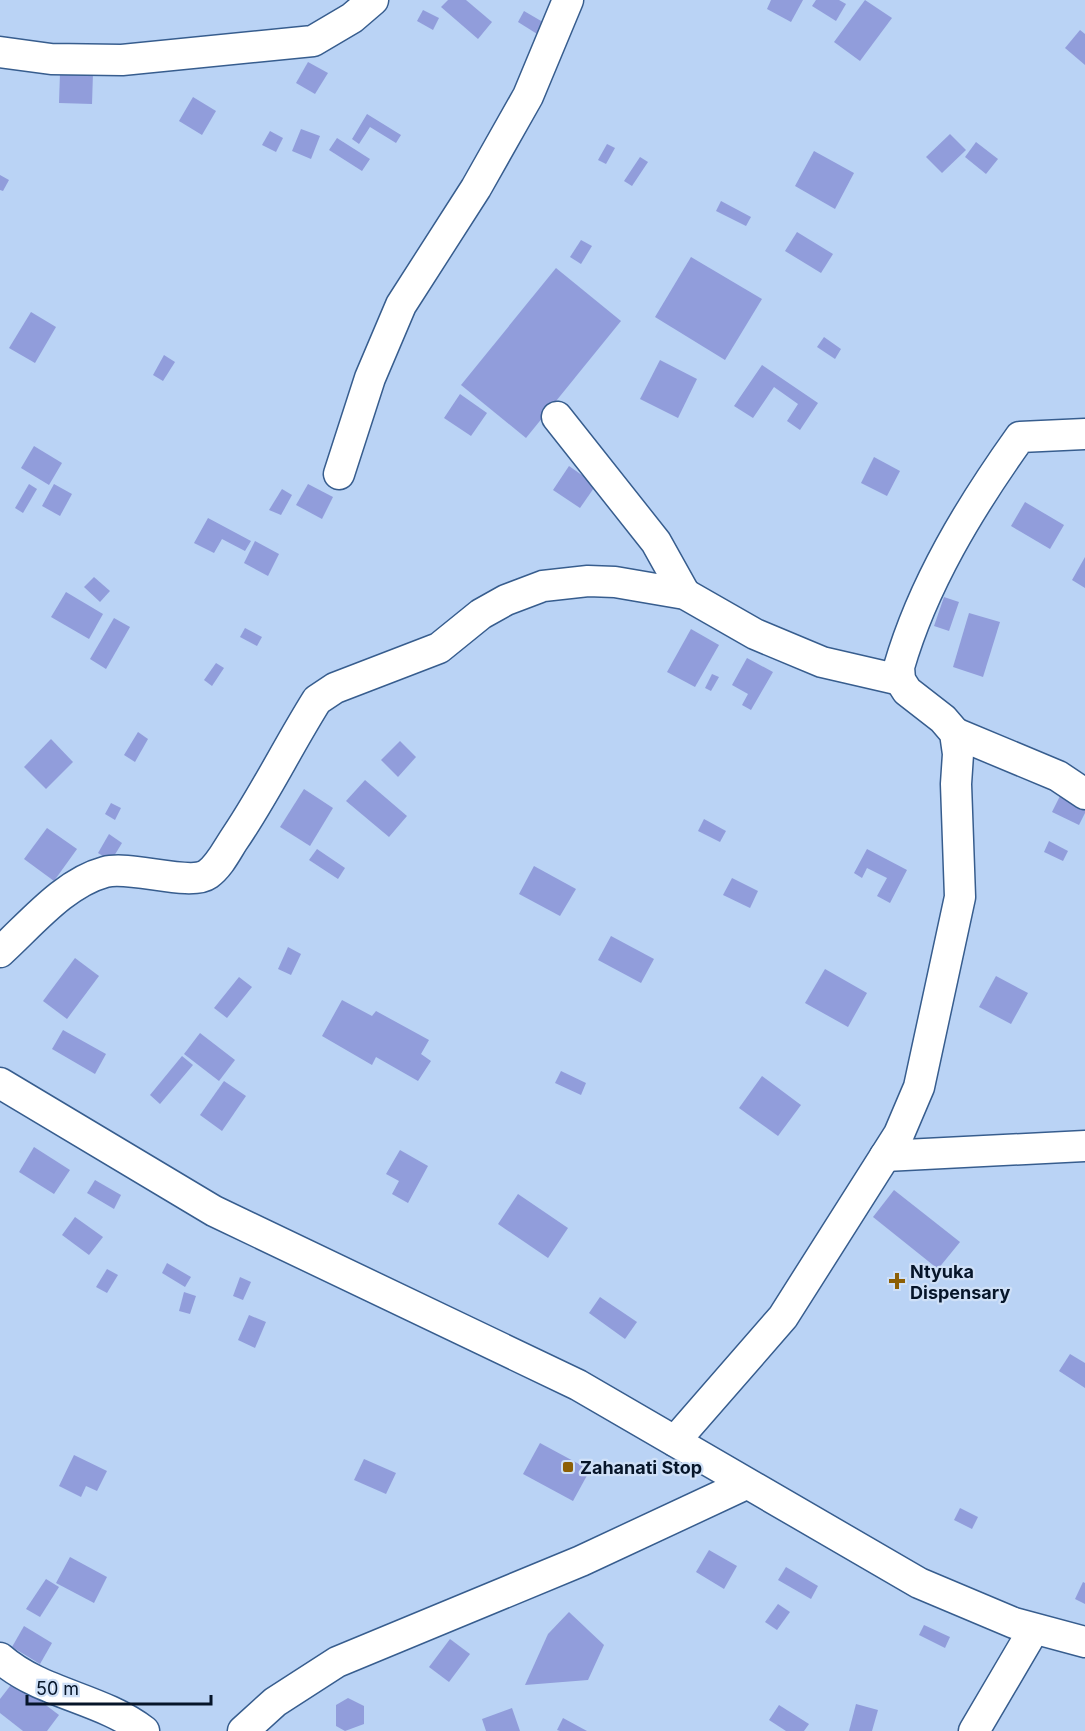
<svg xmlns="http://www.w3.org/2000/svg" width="1085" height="1731" viewBox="0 0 1085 1731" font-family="Inter,sans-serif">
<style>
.building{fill:#919ddb}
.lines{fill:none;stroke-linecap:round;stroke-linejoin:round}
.minor-casing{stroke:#375d8e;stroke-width:33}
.minor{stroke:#fff;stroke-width:30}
.poi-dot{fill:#8d5f05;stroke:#cfe0f7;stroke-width:2}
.labels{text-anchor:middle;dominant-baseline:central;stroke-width:4.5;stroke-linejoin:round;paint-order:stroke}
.poi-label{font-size:18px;font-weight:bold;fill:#061529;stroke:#cfe0f7;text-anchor:start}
</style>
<rect width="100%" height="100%" fill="#bad3f5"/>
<g class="building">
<polygon points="448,0 466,0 492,22 478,39 441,7"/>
<polygon points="771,0 803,0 791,22 767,9"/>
<polygon points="816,0 839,0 846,4 836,21 812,6"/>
<polygon points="865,0 892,18 860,61 834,42"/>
<polygon points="423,10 439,18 433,30 417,21"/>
<polygon points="524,11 548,25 542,37 518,22"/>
<polygon points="1080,30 1085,34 1085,65 1065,48"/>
<polygon points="308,62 328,73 315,94 296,83"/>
<polygon points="60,73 93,73 92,104 59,103"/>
<polygon points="193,97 216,111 202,135 179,121"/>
<polygon points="367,114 401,135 396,143 370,127 359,144 352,139"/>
<polygon points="301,129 320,136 311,159 292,151"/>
<polygon points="270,131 283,138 276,152 262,145"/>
<polygon points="950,134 966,150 942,173 926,157"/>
<polygon points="337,138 370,159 362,171 329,150"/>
<polygon points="976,142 998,159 986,174 965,157"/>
<polygon points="607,144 615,148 606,164 598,160"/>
<polygon points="814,151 854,173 835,209 795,186"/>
<polygon points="640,157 648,162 632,186 624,181"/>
<polygon points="0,175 9,180 3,191 0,190"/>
<polygon points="721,201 751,217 746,226 716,211"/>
<polygon points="797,232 833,254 821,273 785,251"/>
<polygon points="581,240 592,246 581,264 570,257"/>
<polygon points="691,257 762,299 725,360 655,317"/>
<polygon points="556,268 621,321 526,438 461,385"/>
<polygon points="31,312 56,327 35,363 9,348"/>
<polygon points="824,337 841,349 835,359 817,347"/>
<polygon points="164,355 175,362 163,381 153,375"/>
<polygon points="660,360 697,379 678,418 640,399"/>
<polygon points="762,365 818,403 800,430 787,421 798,404 774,387 753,418 734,406"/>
<polygon points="460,394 487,413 471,436 444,418"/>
<polygon points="34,446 62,463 49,485 21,468"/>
<polygon points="874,457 900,471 887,496 861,483"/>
<polygon points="569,466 596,485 580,508 553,490"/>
<polygon points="29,484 37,489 23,513 15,508"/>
<polygon points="54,484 72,494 60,516 42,506"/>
<polygon points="308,484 333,497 322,519 296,505"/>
<polygon points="282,489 292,495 281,515 269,510"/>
<polygon points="1025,502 1064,525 1050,549 1011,526"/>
<polygon points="208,518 251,541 245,551 222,539 214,553 194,543"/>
<polygon points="255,541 279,554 268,576 244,563"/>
<polygon points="1085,557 1085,588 1072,580"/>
<polygon points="94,577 110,591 100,602 84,587"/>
<polygon points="66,592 103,614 89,639 51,617"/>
<polygon points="944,597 959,602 949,631 934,626"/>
<polygon points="969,613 1000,622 983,677 953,667"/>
<polygon points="114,618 130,627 106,669 90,659"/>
<polygon points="245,628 262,637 257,646 240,637"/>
<polygon points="691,629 719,645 695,687 667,672"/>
<polygon points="747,658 773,672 751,710 742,705 748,694 732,685"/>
<polygon points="216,663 224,668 212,686 204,680"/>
<polygon points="712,674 719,677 711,691 705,688"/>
<polygon points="138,732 148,739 135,762 124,755"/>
<polygon points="51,739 73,762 46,789 24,767"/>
<polygon points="400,741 416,757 398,777 381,760"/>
<polygon points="365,780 407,816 389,837 346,801"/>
<polygon points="1064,788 1085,798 1085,813 1079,825 1052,812"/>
<polygon points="304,789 333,808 310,846 280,827"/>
<polygon points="111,803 121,808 115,820 105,814"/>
<polygon points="704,819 726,831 720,842 698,831"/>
<polygon points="47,828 77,849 54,881 24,859"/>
<polygon points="109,834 122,843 111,861 98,853"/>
<polygon points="1049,841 1068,851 1063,861 1044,852"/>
<polygon points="317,849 345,868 338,879 309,860"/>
<polygon points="867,849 907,870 890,903 877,896 887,878 867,868 862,878 854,873"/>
<polygon points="534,866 576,889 560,916 519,894"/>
<polygon points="732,878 758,891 750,908 723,895"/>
<polygon points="611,936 654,959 641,983 598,960"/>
<polygon points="288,947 301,954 291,975 278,969"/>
<polygon points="75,958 99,976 67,1019 43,1001"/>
<polygon points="825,969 867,993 848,1027 805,1003"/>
<polygon points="996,976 1028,993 1011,1024 979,1007"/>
<polygon points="239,977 252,987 227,1018 214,1008"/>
<polygon points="342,1000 372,1016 376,1011 429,1040 421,1054 431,1061 418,1081 376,1057 372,1065 322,1036"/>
<polygon points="63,1030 106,1054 95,1074 52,1049"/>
<polygon points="200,1033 235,1060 219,1081 184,1054"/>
<polygon points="182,1056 193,1065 160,1104 150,1095"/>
<polygon points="561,1071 586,1083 581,1095 555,1083"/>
<polygon points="762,1076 801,1105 778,1136 739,1108"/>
<polygon points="224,1081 246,1096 222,1131 200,1115"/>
<polygon points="34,1147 70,1170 54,1194 19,1172"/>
<polygon points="400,1150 428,1166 408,1203 392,1194 399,1181 386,1174"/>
<polygon points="95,1180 121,1195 114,1209 87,1193"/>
<polygon points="894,1190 960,1242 938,1269 873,1217"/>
<polygon points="518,1194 568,1228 548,1258 498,1224"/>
<polygon points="75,1217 103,1237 89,1255 62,1235"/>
<polygon points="167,1263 191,1277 185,1287 162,1273"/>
<polygon points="107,1269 118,1275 107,1293 96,1287"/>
<polygon points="240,1277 251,1282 243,1300 233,1296"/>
<polygon points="184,1292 196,1296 190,1314 179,1311"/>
<polygon points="600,1297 637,1322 625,1339 589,1313"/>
<polygon points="249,1315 266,1322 255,1348 238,1340"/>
<polygon points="1070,1354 1085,1363 1085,1388 1059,1371"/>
<polygon points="540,1443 590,1470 573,1501 523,1474"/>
<polygon points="74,1455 107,1471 97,1491 86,1486 81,1497 59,1486"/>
<polygon points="364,1459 396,1473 386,1494 354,1480"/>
<polygon points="960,1508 978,1517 972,1529 954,1520"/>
<polygon points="709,1550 737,1566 724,1589 696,1572"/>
<polygon points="70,1557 107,1577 94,1603 56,1583"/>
<polygon points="786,1567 818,1586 811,1599 778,1580"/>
<polygon points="46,1579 59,1587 40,1617 26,1609"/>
<polygon points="1083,1582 1085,1583 1085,1604 1075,1599"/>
<polygon points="778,1604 790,1612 777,1630 765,1622"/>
<polygon points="569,1612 604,1645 588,1680 525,1685 548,1634"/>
<polygon points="924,1625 950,1637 945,1648 919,1635"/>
<polygon points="24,1626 52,1643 40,1664 12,1647"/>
<polygon points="450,1639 470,1654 449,1682 429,1667"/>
<polygon points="14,1681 59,1715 47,1731 23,1731 0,1713 0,1699"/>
<polygon points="348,1698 364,1706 364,1724 345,1731 336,1726 336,1705"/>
<polygon points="856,1704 878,1710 872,1731 849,1731"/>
<polygon points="779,1705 809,1724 804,1731 786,1731 769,1720"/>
<polygon points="512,1708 520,1731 486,1731 482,1719"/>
<polygon points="563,1718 587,1731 560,1731 557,1730"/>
</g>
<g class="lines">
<defs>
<g id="minor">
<polyline points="0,52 51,59 122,60 313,41 352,18 373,0"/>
<polyline points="557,417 656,542 685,594"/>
<polyline points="339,474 370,378 401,305 476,188 528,96 568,0"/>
<polyline points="955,733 1058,776 1085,794"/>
<path d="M0,952C31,924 64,883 105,872C131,865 190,887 208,874C219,866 226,852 233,841C264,796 288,746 317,700L335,688L439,648L481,614L506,600L543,586L588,581L615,582L685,594L755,634L822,662L900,680"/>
<polyline points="0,1083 214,1211 578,1385 919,1583 1014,1623 1085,1642"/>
<polyline points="885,1156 1085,1146"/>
<path d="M675,1441L783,1317L899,1134L919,1087L960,897L956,784L958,754L955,733L943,719L907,691L900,680L899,667C923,584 970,507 1020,437L1085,434"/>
<path d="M0,1658C41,1694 101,1698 144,1731"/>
<polyline points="243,1731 275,1702 337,1662 581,1561 746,1484"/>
<polyline points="974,1731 1034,1629"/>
</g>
</defs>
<use href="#minor" class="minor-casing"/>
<use href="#minor" class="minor"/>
</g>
<g class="poi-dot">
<path d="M894 1272h6v6h6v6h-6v6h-6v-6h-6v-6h6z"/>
<rect x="562" y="1461" width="12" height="12" rx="3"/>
</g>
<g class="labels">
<g class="poi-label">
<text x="910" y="1271">Ntyuka<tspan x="910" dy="21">Dispensary</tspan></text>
<text x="580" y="1467">Zahanati Stop</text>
</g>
</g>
<path d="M27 1695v9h184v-9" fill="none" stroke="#061529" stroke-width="3"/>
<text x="36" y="1695" font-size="18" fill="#061529" stroke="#cfe0f7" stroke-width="4.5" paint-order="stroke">50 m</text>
</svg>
